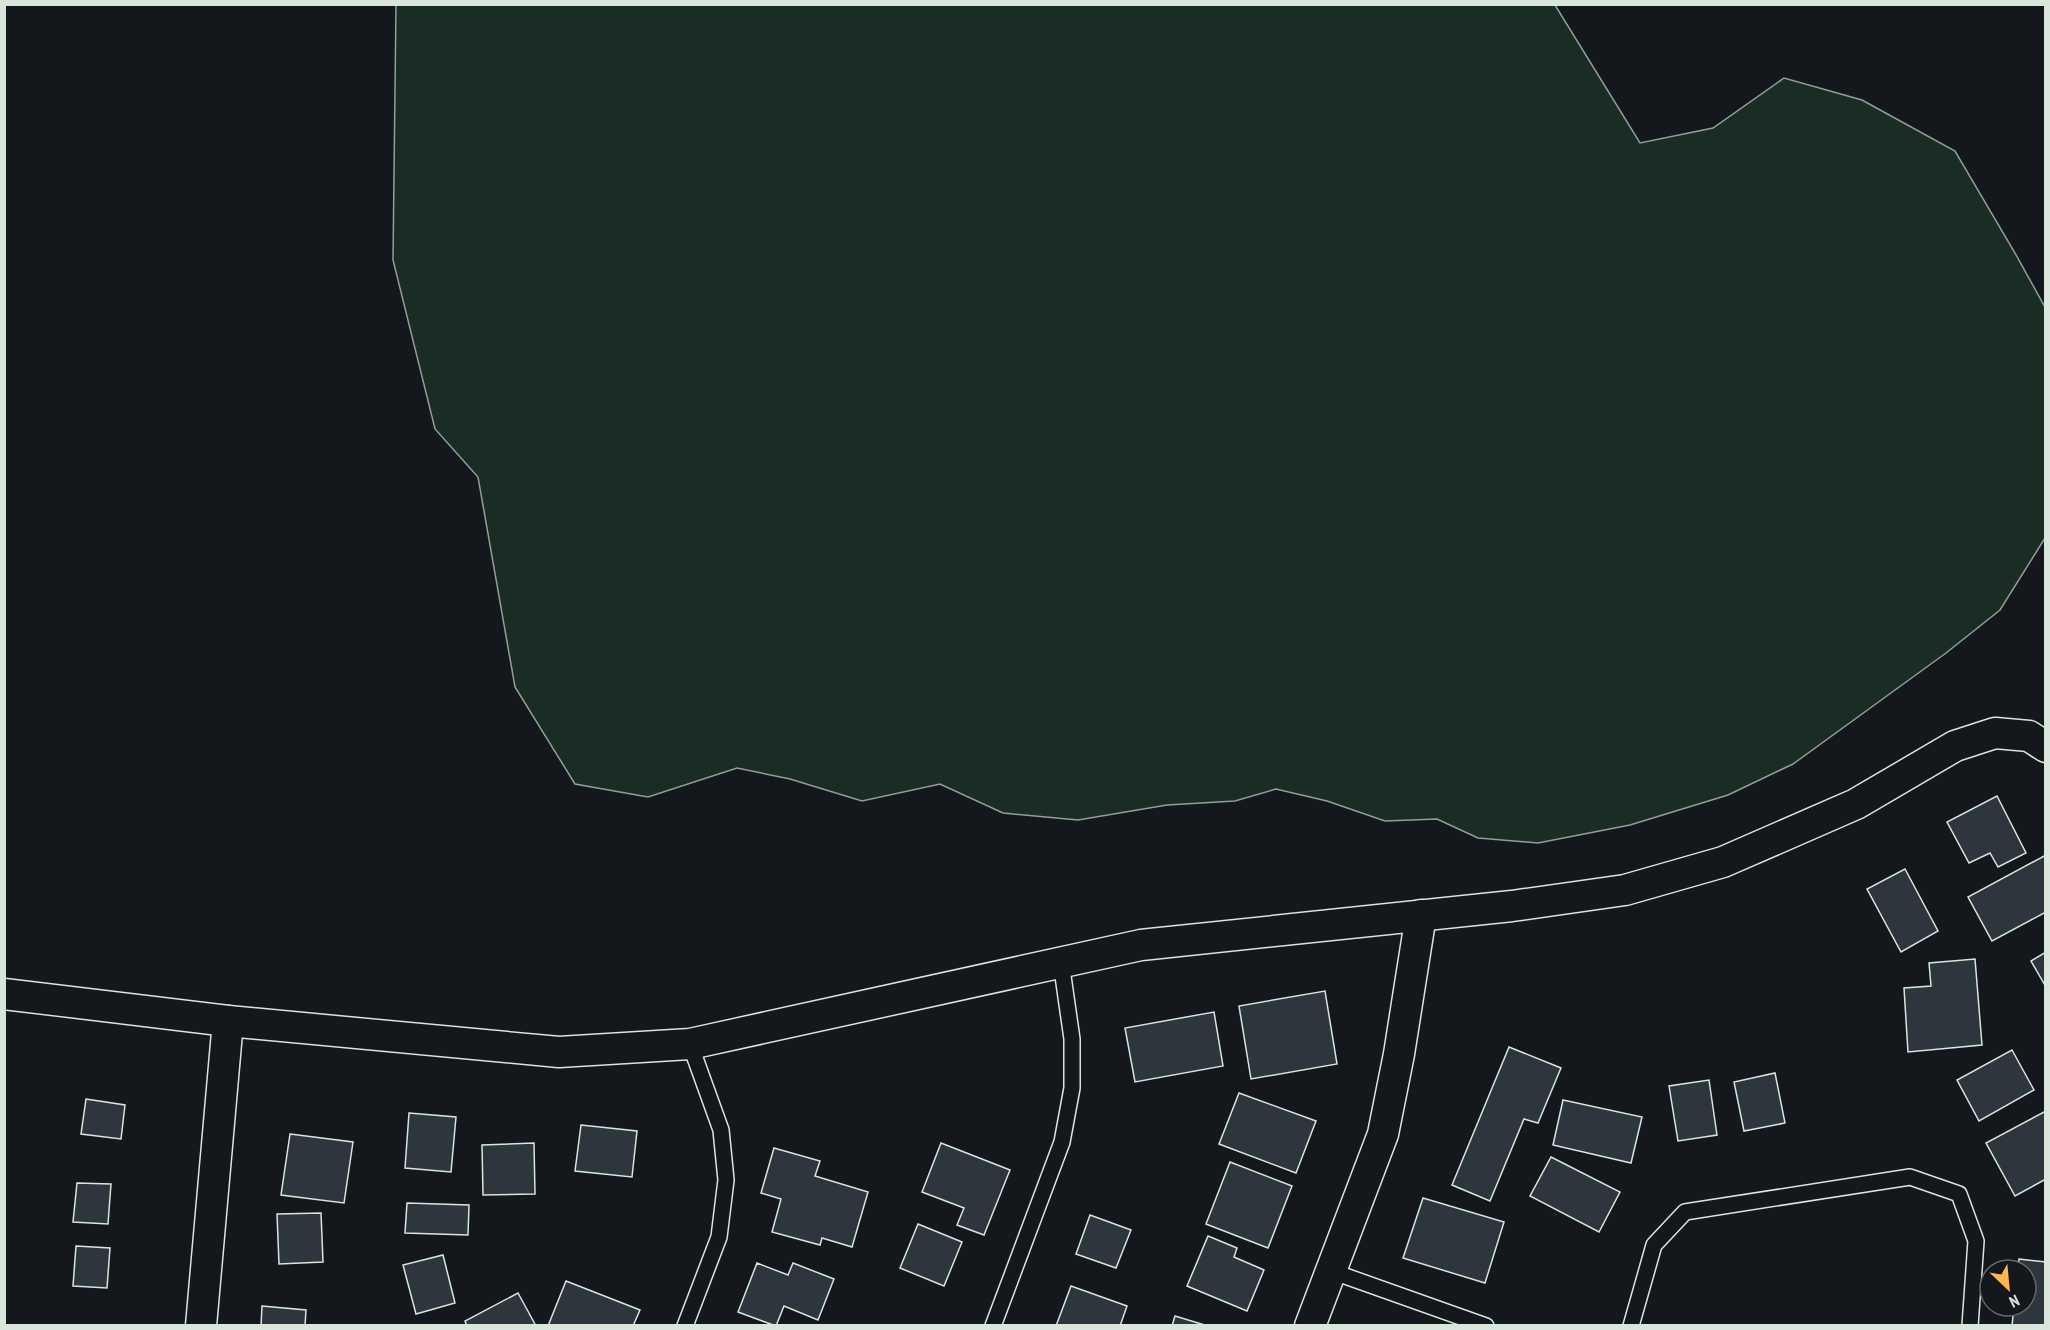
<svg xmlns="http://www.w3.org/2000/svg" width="2050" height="1330" viewBox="0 0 2050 1330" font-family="'PT Sans Narrow',sans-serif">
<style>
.green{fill:#1a2d24;stroke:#939e99;stroke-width:1.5}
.building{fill:#2c363c;stroke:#d8e6dc;stroke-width:1.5}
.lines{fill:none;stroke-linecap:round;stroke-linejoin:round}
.service-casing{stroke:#d8e6dc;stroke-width:18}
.minor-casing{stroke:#d8e6dc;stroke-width:33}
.service{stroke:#14181c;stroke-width:15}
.minor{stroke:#14181c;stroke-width:30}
</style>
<rect width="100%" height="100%" fill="#14181c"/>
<polygon class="green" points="396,5 1555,5 1640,143 1713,128 1784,78 1862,100 1955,151 2015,253 2046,309 2045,538 2000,610 1946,653 1793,764 1728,795 1630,825 1538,843 1478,838 1437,819 1385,821 1327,801 1276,789 1235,801 1167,805 1078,820 1003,813 940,784 862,801 790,779 737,768 648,797 575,784 515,687 478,477 435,429 393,260"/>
<g class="building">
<polygon points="1997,796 2026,853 1998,867 1990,853 1969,863 1947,822"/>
<polygon points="2046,855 2046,912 1992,941 1968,897"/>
<polygon points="1905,869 1938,931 1901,952 1867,889"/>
<polygon points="2046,952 2046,987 2031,961"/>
<polygon points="1975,959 1982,1045 1908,1052 1904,988 1931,986 1929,963"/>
<polygon points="1325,991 1337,1064 1251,1079 1239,1006"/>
<polygon points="1214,1012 1223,1066 1135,1082 1125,1028"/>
<polygon points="1509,1047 1561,1068 1538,1123 1524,1119 1490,1201 1452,1185"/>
<polygon points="2012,1050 2034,1090 1979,1121 1957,1080"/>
<polygon points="1775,1073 1785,1123 1744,1131 1734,1082"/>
<polygon points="1709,1080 1717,1135 1678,1141 1669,1086"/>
<polygon points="1239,1093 1316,1121 1296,1173 1219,1144"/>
<polygon points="86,1099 125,1105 121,1139 81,1134"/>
<polygon points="1563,1100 1642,1117 1631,1163 1553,1145"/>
<polygon points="2046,1111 2046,1179 2015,1196 1986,1143"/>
<polygon points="409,1113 456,1117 451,1172 405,1168"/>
<polygon points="581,1125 637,1131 632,1177 575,1171"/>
<polygon points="290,1134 353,1142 344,1203 281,1195"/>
<polygon points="534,1143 535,1194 483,1195 482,1145"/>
<polygon points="941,1143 1010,1170 984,1235 957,1225 964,1208 922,1192"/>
<polygon points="774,1148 820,1161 815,1176 868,1192 852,1247 822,1238 820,1245 772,1232 781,1199 761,1193"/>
<polygon points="1551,1157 1620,1192 1599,1232 1530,1196"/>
<polygon points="1230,1162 1292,1186 1268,1248 1206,1224"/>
<polygon points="77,1183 111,1184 108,1224 73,1222"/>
<polygon points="1423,1198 1504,1222 1485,1283 1403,1258"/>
<polygon points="407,1203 469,1205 468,1235 405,1233"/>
<polygon points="321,1213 323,1262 279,1264 277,1214"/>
<polygon points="1090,1215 1131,1230 1116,1268 1076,1254"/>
<polygon points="918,1224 962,1242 944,1286 900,1268"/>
<polygon points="1208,1236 1237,1248 1234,1257 1264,1270 1247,1311 1187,1286"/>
<polygon points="76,1246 110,1248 107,1288 73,1286"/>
<polygon points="443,1255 455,1303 416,1314 403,1265"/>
<polygon points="2019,1259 2046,1262 2046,1326 2012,1326 2014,1306 2026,1306 2026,1270 2018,1270"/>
<polygon points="757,1263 788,1275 793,1263 834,1279 818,1320 784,1306 776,1326 738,1312"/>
<polygon points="566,1281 640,1310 633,1326 548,1326"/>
<polygon points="1071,1286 1127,1306 1120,1326 1056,1326"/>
<polygon points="518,1293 536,1326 467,1326 465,1321"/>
<polygon points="262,1306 306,1310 305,1326 261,1326"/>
<polygon points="1175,1316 1208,1326 1172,1326"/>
</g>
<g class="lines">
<defs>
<g id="service">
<polyline points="1331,1271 1486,1326"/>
<polyline points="685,1326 719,1237 726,1180 721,1130 690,1044"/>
<polyline points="993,1326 1062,1142 1072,1088 1072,1039 1061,962"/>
<polyline points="1631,1326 1654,1245 1685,1212 1910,1177 1959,1194 1976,1241 1970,1326"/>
</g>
<g id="minor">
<polyline points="4,994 228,1021 559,1052 690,1044 1141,945 1512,906 1625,890 1723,862 1856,804 1955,746 1995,733 2029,736 2046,747"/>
<polyline points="201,1326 228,1021"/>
<polyline points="1310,1326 1383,1134 1399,1054 1421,915"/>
</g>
</defs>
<use href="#service" class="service-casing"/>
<use href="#minor" class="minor-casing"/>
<use href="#service" class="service"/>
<use href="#minor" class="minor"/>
</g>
<rect width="2050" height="1330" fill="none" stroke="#d8e6dc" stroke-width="12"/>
<g transform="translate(2008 1288) rotate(154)"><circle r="28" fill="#14181c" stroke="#626a69" stroke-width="1.5"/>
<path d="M0-4.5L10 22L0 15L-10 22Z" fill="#ffb74d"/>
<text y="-9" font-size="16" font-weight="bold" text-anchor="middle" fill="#d8e6dc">N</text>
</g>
</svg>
